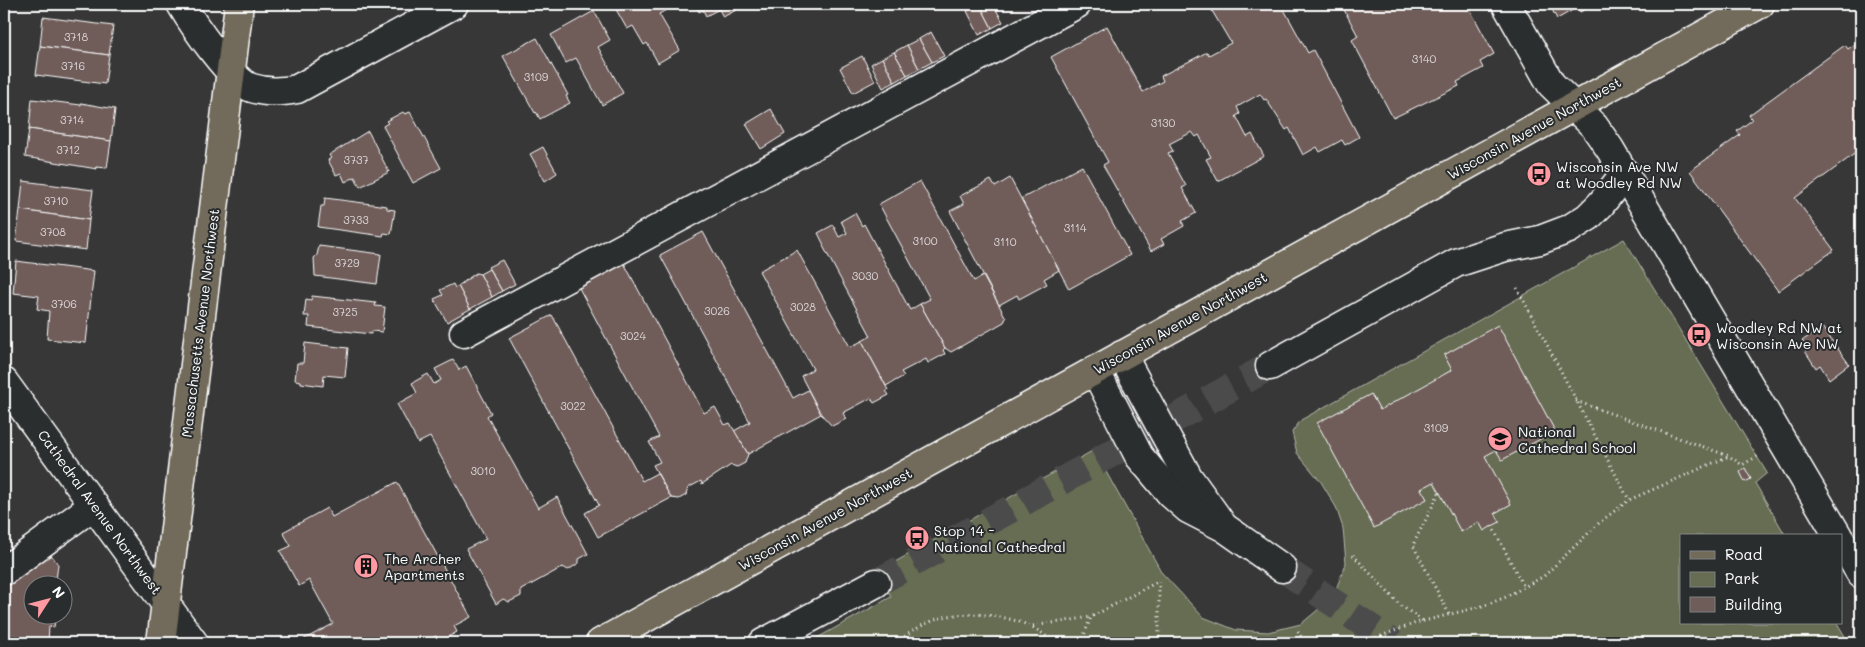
<svg xmlns="http://www.w3.org/2000/svg" width="1865" height="647" viewBox="0 0 1865 647" font-family="Mali,sans-serif">
<style>
.green{fill:#666d53;stroke:#b2b6a9}
.building{fill:#6f5d5a;stroke:#fff}
.lines{fill:none;stroke-linecap:round;stroke-linejoin:round}
.minor-tunnel{stroke:#4c4b4b;stroke-width:28;stroke-dasharray:28 14;stroke-linecap:butt}
.minor-casing{stroke:#fff;stroke-width:31}
.major-casing{stroke:#fff;stroke-width:31}
.path{stroke:#fff;stroke-width:3;stroke-dasharray:1 4;stroke-linecap:butt}
.minor{stroke:#2a2d2e;stroke-width:28}
.major{stroke:#726b5a;stroke-width:28}
.labels{text-anchor:middle;dominant-baseline:central;stroke-width:4;stroke-linejoin:round;paint-order:stroke}
.number-label{font-size:11px;fill:#dbd6d6}
.street-label{font-size:14px;fill:#fff;stroke:#2a2d2e}
.poi-label{font-size:14px;fill:#fff;stroke:#2a2d2e;text-anchor:start}
</style>
<rect width="100%" height="100%" fill="#383737"/>
<filter id="ink" filterUnits="userSpaceOnUse"><feTurbulence type="fractalNoise" baseFrequency=".02" numOctaves="2"/><feDisplacementMap in="SourceGraphic" scale="10" xChannelSelector="R" yChannelSelector="G"/><feConvolveMatrix kernelMatrix="1 2 1 2 8 2 1 2 1" color-interpolation-filters="sRGB"/></filter>
<g filter="url(#ink)">
<polygon class="green" points="1624,239 1767,473 1755,483 1786,536 1681,536 1681,623 1837,623 1849,643 808,643 891,597 879,571 1094,450 1162,573 1203,617 1236,630 1268,632 1301,624 1333,597 1346,563 1343,528 1336,507 1321,482 1297,453 1292,432 1301,420"/>
<g class="building">
<polygon points="613,4 668,4 670,8 659,14 680,50 658,63 647,43 644,45 633,26 627,29"/>
<polygon points="695,4 735,4 738,9 723,17 719,9 706,16 703,10 699,12"/>
<polygon points="982,4 993,4 1003,22 992,28 980,5"/>
<polygon points="1208,4 1281,4 1308,53 1313,50 1359,137 1345,145 1342,140 1320,152 1317,147 1303,155 1289,128 1286,130 1266,99 1264,100 1260,94 1237,107 1240,114 1236,116 1247,137 1252,134 1264,156 1218,181 1206,159 1211,157 1199,135 1196,137 1192,132 1169,144 1173,151 1168,153 1186,186 1182,188 1196,213 1182,221 1184,226 1161,239 1164,244 1151,251 1103,165 1108,162 1051,57 1107,26 1143,92 1163,81 1161,76 1207,52 1209,55 1231,43"/>
<polygon points="1341,4 1467,4 1494,54 1480,62 1483,68 1457,82 1459,86 1393,118 1352,40 1358,36"/>
<polygon points="1549,4 1596,4 1580,12 1578,7 1557,19"/>
<polygon points="980,5 992,28 979,35 967,11"/>
<polygon points="594,11 610,40 598,47 623,93 602,105 576,58 566,63 551,35"/>
<polygon points="43,17 113,26 109,55 40,46"/>
<polygon points="931,32 944,56 932,62 919,39"/>
<polygon points="537,38 568,95 566,96 570,103 540,119 536,112 535,113 503,56"/>
<polygon points="919,39 932,62 919,69 907,45"/>
<polygon points="1861,40 1861,149 1795,198 1834,250 1778,291 1690,171 1740,135 1737,131 1752,120 1749,115 1845,45 1848,49"/>
<polygon points="907,45 919,69 907,75 894,52"/>
<polygon points="40,46 109,55 105,84 36,75"/>
<polygon points="894,52 907,75 895,82 882,58"/>
<polygon points="862,56 875,81 853,93 840,68"/>
<polygon points="882,58 895,82 883,88 871,64"/>
<polygon points="32,99 81,105 81,103 115,109 111,141 29,129"/>
<polygon points="771,109 785,134 761,149 746,124"/>
<polygon points="403,112 405,114 410,112 441,168 413,183 383,126 388,123 386,121"/>
<polygon points="29,129 111,141 107,168 96,167 97,169 25,157"/>
<polygon points="368,131 389,172 360,187 355,177 345,182 341,173 336,175 328,160 331,158 329,155"/>
<polygon points="543,147 557,173 545,181 530,154"/>
<polygon points="1082,166 1130,255 1069,289 1021,199"/>
<polygon points="1010,178 1059,270 1044,279 1047,284 1019,299 1017,295 999,305 950,211 964,204 960,196 991,180 995,187"/>
<polygon points="23,181 93,190 89,220 20,210"/>
<polygon points="920,181 974,281 983,276 1006,318 1004,322 951,352 945,348 920,304 930,299 879,204"/>
<polygon points="325,198 387,206 387,209 395,210 391,234 384,233 383,236 318,227 321,206 324,206"/>
<polygon points="20,210 89,220 86,250 16,241"/>
<polygon points="855,213 862,226 864,224 910,310 920,304 945,348 943,350 945,354 928,363 926,359 901,372 904,376 886,386 862,341 871,336 823,246 824,245 818,233 833,225 839,237 847,233 841,221"/>
<polygon points="703,232 793,398 808,390 821,414 748,454 734,431 750,422 660,255"/>
<polygon points="319,246 381,254 377,284 315,276 314,258 317,255"/>
<polygon points="797,250 850,347 862,341 888,390 886,391 889,395 874,403 871,398 843,413 846,419 832,426 821,414 801,376 813,369 759,271"/>
<polygon points="502,260 515,284 502,291 488,267"/>
<polygon points="16,261 94,271 86,343 47,339 49,311 37,309 39,296 13,293"/>
<polygon points="624,263 704,413 715,407 725,425 730,423 748,454 745,463 737,467 731,465 702,484 701,481 688,488 686,495 679,499 671,498 653,465 660,462 649,442 659,437 579,288"/>
<polygon points="489,269 502,291 492,297 480,274"/>
<polygon points="476,273 480,274 492,297 470,309 458,286"/>
<polygon points="453,284 455,288 458,286 470,309 447,322 434,299 443,295 440,290"/>
<polygon points="312,296 376,303 375,306 385,307 382,332 372,331 371,334 308,327 309,316 304,316 306,299 311,300"/>
<polygon points="552,315 642,481 657,473 671,498 598,537 585,513 599,505 509,338"/>
<polygon points="1498,325 1555,431 1502,460 1496,450 1485,456 1511,504 1495,513 1500,522 1492,526 1484,531 1479,522 1461,532 1434,482 1421,489 1427,499 1374,528 1317,423 1371,394 1380,410 1452,370 1444,355"/>
<polygon points="1822,327 1849,364 1829,379 1820,365 1816,368 1805,351 1808,349 1802,341"/>
<polygon points="305,343 348,348 345,377 324,375 323,386 301,383 301,381 295,380 297,363 303,363"/>
<polygon points="453,360 459,370 466,366 491,413 487,416 538,508 557,497 588,554 579,559 579,563 568,570 563,567 521,590 521,596 509,602 503,599 496,604 466,549 486,539 430,437 418,443 397,404 417,393 412,383 428,374 434,384 441,380 435,369"/>
<polygon points="1745,468 1751,479 1745,482 1740,472"/>
<polygon points="397,482 471,617 454,626 457,632 439,642 436,636 423,643 297,643 333,624 309,580 299,586 280,551 291,546 283,532 327,508 332,517"/>
<polygon points="49,552 58,564 56,581 60,582 60,584 32,584 32,614 56,614 54,627 49,626 48,643 4,643 4,586"/>
</g>
<g class="lines">
<g class="minor-tunnel">
<polyline points="1282,568 1393,643"/>
<polyline points="876,583 1270,366"/>
</g>
<defs>
<g id="minor">
<path d="M181,4C192,23 232,82 252,88C268,93 281,92 297,89L454,4"/>
<polyline points="1506,4 1551,84 1594,126 1610,149 1838,536"/>
<polyline points="464,333 1077,4"/>
<polyline points="1122,355 1188,477 1221,523"/>
<polyline points="1270,366 1456,263 1505,247 1540,240 1569,229 1588,217 1601,204 1625,173"/>
<polyline points="1095,370 1139,456 1171,494 1188,509 1225,528 1282,568"/>
<polyline points="4,382 194,643"/>
<polyline points="1841,541 1861,574"/>
<polyline points="4,571 94,505"/>
<polyline points="763,643 876,583"/>
</g>
<g id="major">
<polyline points="161,643 239,4"/>
<polyline points="600,643 1760,4"/>
</g>
</defs>
<use href="#minor" class="minor-casing"/>
<use href="#major" class="major-casing"/>
<g class="path">
<polyline points="1517,288 1629,500"/>
<polyline points="1576,401 1729,456 1742,465 1758,456"/>
<polyline points="1439,493 1413,545 1449,614"/>
<polyline points="1492,526 1524,587"/>
<polyline points="1353,555 1400,605 1423,621"/>
<polyline points="1033,626 1091,617"/>
<polyline points="1298,631 1304,643"/>
<path d="M897,643C907,633 927,622 940,618C970,609 1033,616 1052,643"/>
<polyline points="1081,643 1091,617 1159,581 1159,643"/>
<polyline points="1362,643 1416,623 1483,606 1506,597 1544,576 1600,522 1629,500 1729,456"/>
</g>
<use href="#minor" class="minor"/>
<use href="#major" class="major"/>
</g>
</g>
<defs>
<symbol id="bus-disc" viewBox="-11 -11 22 22"><circle r="9.5" fill="#ff9aa2" stroke="#2a2d2e"/><path d="M-5-6H5V4H4V6H2V4H-2V6H-4V4H-5ZM-3.5-4V0h7V-4ZM-3.5 1.2v1.5H-2V1.2ZM2 1.2v1.5H3.5V1.2Z" fill="#111"/></symbol>
<symbol id="school-disc" viewBox="-11 -11 22 22"><circle r="9.5" fill="#ff9aa2" stroke="#2a2d2e"/><path d="M0-5L7-2L0 1L-7-2ZM-4 1L0 2.5L4 1V4Q0 6-4 4Z" fill="#111"/></symbol>
<symbol id="building-disc" viewBox="-11 -11 22 22"><circle r="9.5" fill="#ff9aa2" stroke="#2a2d2e"/><path d="M-4-6H4V6H1V3H-1V6H-4ZM-2.5-4.3h1.7v1.8h-1.7ZM.8-4.3h1.7v1.8H.8ZM-2.5-1h1.7V.8h-1.7ZM.8-1h1.7V.8H.8Z" fill="#111"/></symbol>
</defs>
<g fill-rule="evenodd">
<use href="#bus-disc" x="1525" y="160" width="28" height="28"/>
<use href="#bus-disc" x="1685" y="321" width="28" height="28"/>
<use href="#school-disc" x="1486" y="425" width="28" height="28"/>
<use href="#bus-disc" x="903" y="524" width="28" height="28"/>
<use href="#building-disc" x="352" y="552" width="28" height="28"/>
</g>
<g class="labels">
<g class="number-label">
<text x="76" y="36">3718</text>
<text x="1424" y="58">3140</text>
<text x="73" y="65">3716</text>
<text x="536" y="76">3109</text>
<text x="72" y="119">3714</text>
<text x="1163" y="122">3130</text>
<text x="68" y="149">3712</text>
<text x="356" y="159">3737</text>
<text x="56" y="200">3710</text>
<text x="356" y="219">3733</text>
<text x="1075" y="227">3114</text>
<text x="53" y="231">3708</text>
<text x="925" y="240">3100</text>
<text x="1005" y="241">3110</text>
<text x="347" y="262">3729</text>
<text x="865" y="275">3030</text>
<text x="64" y="303">3706</text>
<text x="803" y="306">3028</text>
<text x="717" y="310">3026</text>
<text x="345" y="311">3725</text>
<text x="633" y="335">3024</text>
<text x="573" y="405">3022</text>
<text x="1436" y="427">3109</text>
<text x="483" y="470">3010</text>
</g>
<g class="street-label">
<text transform="translate(1534 128) rotate(-29)">Wisconsin Avenue Northwest</text>
<text transform="translate(200 323) rotate(-83)">Massachusetts Avenue Northwest</text>
<text transform="translate(1180 323) rotate(-29)">Wisconsin Avenue Northwest</text>
<text transform="translate(100 512) rotate(54)">Cathedral Avenue Northwest</text>
<text transform="translate(825 519) rotate(-29)">Wisconsin Avenue Northwest</text>
</g>
<g class="poi-label">
<text x="1556" y="166">Wisconsin Ave NW<tspan x="1556" dy="16">at Woodley Rd NW</tspan></text>
<text x="1716" y="327">Woodley Rd NW at<tspan x="1716" dy="16">Wisconsin Ave NW</tspan></text>
<text x="1518" y="431">National<tspan x="1518" dy="16">Cathedral School</tspan></text>
<text x="934" y="530">Stop 14 -<tspan x="934" dy="16">National Cathedral</tspan></text>
<text x="384" y="558">The Archer<tspan x="384" dy="16">Apartments</tspan></text>
</g>
</g>
<rect width="1865" height="647" fill="none" stroke="#2a2d2e" stroke-width="20"/>
<rect x="10" y="10" width="1845" height="627" fill="none" stroke="#fff" stroke-width="2" filter="url(#ink)"/>
<rect x="1680" y="534" width="162" height="90" fill="#2a2d2e" stroke="#7f8182"/>
<rect x="1690" y="551" width="25" height="8" fill="#726b5a" stroke="#7f8182"/>
<text x="1725" y="560" font-size="15" fill="#ffffff">Road</text>
<rect x="1690" y="572" width="25" height="15" fill="#666d53" stroke="#7f8182"/>
<text x="1725" y="584" font-size="15" fill="#ffffff">Park</text>
<rect x="1690" y="597" width="25" height="15" fill="#6f5d5a" stroke="#7f8182"/>
<text x="1725" y="610" font-size="15" fill="#ffffff">Building</text>
<g transform="translate(48 600) rotate(54)"><circle r="24" fill="#2a2d2e" stroke="#7f8182"/>
<path d="M0-4L9 19L0 12L-9 19Z" fill="#ff9aa2"/>
<text y="-8" font-size="14" font-weight="bold" text-anchor="middle" fill="#ffffff">N</text>
</g>
</svg>
